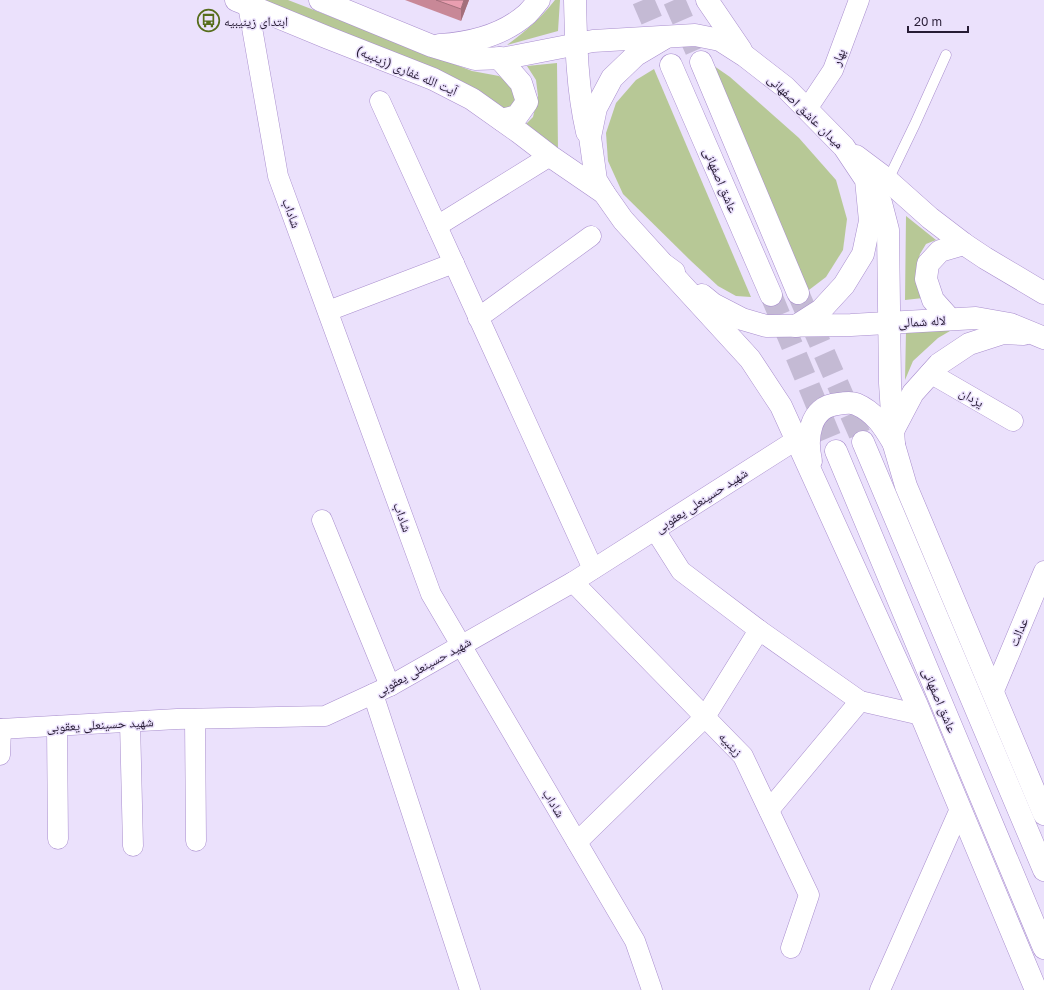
<svg xmlns="http://www.w3.org/2000/svg" width="1044" height="990" viewBox="0 0 1044 990" font-family="'Golos Text','Noto Naskh Arabic',sans-serif">
<style>
.green{fill:#b7c896}
.lines{fill:none;stroke-linecap:round;stroke-linejoin:round}
.primary-tunnel{stroke:#c4bad4;stroke-width:22;stroke-dasharray:22 11;stroke-linecap:butt}
.service-casing{stroke:#a98ece;stroke-width:11}
.minor-casing{stroke:#a98ece;stroke-width:21}
.primary-casing{stroke:#a98ece;stroke-width:23}
.service{stroke:#fff;stroke-width:10}
.minor{stroke:#fff;stroke-width:20}
.primary{stroke:#fff;stroke-width:22}
.wall{fill:#c88897}
.shaded-wall{fill:#a36f7b}
.building{fill:#e99eb0;stroke:#a36f7b}
.labels{text-anchor:middle;dominant-baseline:central;stroke-width:3;stroke-linejoin:round;paint-order:stroke}
.poi-label{font-size:13px;fill:#271c35;stroke:#ebe1fc;text-anchor:start}
.street-label{font-size:13px;fill:#271c35;stroke:#ebe1fc}
</style>
<rect width="100%" height="100%" fill="#ebe1fc"/>
<g class="green">
<polygon points="260,0 288,0 472,71 499,76 512,86 517,101 507,110"/>
<path d="M555,0H560L558,31L507,45C527,30 539,20 555,0Z"/>
<polygon points="704,59 730,77 799,138 836,180 847,219 843,250 826,277 805,293"/>
<polygon points="557,63 558,152 524,126 533,117 538,96 536,80 527,66"/>
<polygon points="654,69 751,297 736,296 718,286 691,261 623,194 608,161 606,133 616,103 636,80"/>
<polygon points="906,216 936,240 926,244 920,254 916,269 916,281 923,298 905,300"/>
<polygon points="906,331 950,331 938,338 913,361 905,380"/>
</g>
<g class="lines">
<g class="primary-tunnel">
<polyline points="643,0 671,65"/>
<polyline points="674,0 701,62"/>
<polyline points="798,293 863,442"/>
<polyline points="771,295 836,451"/>
</g>
<defs>
<polyline id="service" points="888,180 915,124 946,55"/>
<g id="minor">
<polyline points="248,5 278,176 431,594 635,941 652,990"/>
<polyline points="380,101 593,569"/>
<polyline points="807,109 833,70 859,0"/>
<polyline points="437,226 550,156"/>
<polyline points="328,311 454,263"/>
<polyline points="478,318 591,236"/>
<polyline points="930,373 1013,421"/>
<polyline points="322,520 390,686"/>
<polyline points="655,530 681,571 759,630 860,701 921,715"/>
<polyline points="573,582 743,756 809,895 791,948"/>
<polyline points="993,693 1044,571"/>
<polyline points="373,694 470,990"/>
<polyline points="195,719 196,841"/>
<polyline points="130,722 133,846"/>
<polyline points="57,726 58,839"/>
<polyline points="0,729 177,719 325,716 390,686 573,582 796,440"/>
<polyline points="0,755 1,729"/>
<polyline points="769,810 860,701"/>
<polyline points="577,842 705,717 759,630"/>
<polyline points="880,990 960,809"/>
</g>
<g id="primary">
<polyline points="236,0 326,37 433,79 472,99 520,133 550,156 604,193"/>
<polyline points="320,0 432,46 475,59 506,58 593,41 695,35 720,40 745,56 785,87 844,147 866,180 870,221 863,254 844,285 821,310 796,326"/>
<path d="M575,0C576,44 577,89 587,132"/>
<polyline points="707,0 741,50"/>
<polyline points="663,39 636,55 612,78 596,108 590,137 596,180 604,193 623,220 663,264 674,272"/>
<path d="M440,45C471,43 503,35 527,14C531,10 535,5 539,0"/>
<polyline points="499,58 521,83 527,102 517,116 502,120"/>
<polyline points="701,62 798,293"/>
<polyline points="671,65 771,295"/>
<polyline points="856,156 884,177 930,218 964,244 985,258 1044,293"/>
<polyline points="876,195 881,203 888,230 890,383 894,445 906,486 1044,814"/>
<polyline points="663,264 750,359 781,406 916,703 1036,990"/>
<polyline points="702,295 713,304 742,319 766,326 851,325 976,318 1010,324 1044,338"/>
<polyline points="950,319 933,300 926,279 928,264 940,251 964,244"/>
<polyline points="893,431 913,393 939,364 969,344 1003,333 1024,334"/>
<polyline points="863,442 1044,870"/>
<polyline points="836,451 1044,948"/>
<path d="M811,461C806,439 809,406 838,404C844,403 851,402 856,404C875,412 884,427 894,444"/>
</g>
</defs>
<use href="#service" class="service-casing"/>
<use href="#minor" class="minor-casing"/>
<use href="#primary" class="primary-casing"/>
<use href="#service" class="service"/>
<use href="#minor" class="minor"/>
<use href="#primary" class="primary"/>
</g>
<polygon class="wall" points="405,0 469,0 461,21"/>
<polygon class="shaded-wall" points="464,0 469,0 461,21 461,9"/>
<polygon class="building" points="436,0 464,0 461,9"/>
<defs>
<symbol id="bus-ring" viewBox="-11 -11 22 22"><circle r="9.5" fill="#ebe1fc" stroke="#576d1c" stroke-width="1.5"/><path d="M-5-6H5V4H4V6H2V4H-2V6H-4V4H-5ZM-3.5-4V0h7V-4ZM-3.5 1.2v1.5H-2V1.2ZM2 1.2v1.5H3.5V1.2Z" fill="#576d1c"/></symbol>
</defs>
<g fill-rule="evenodd">
<use href="#bus-ring" x="196" y="8" width="25" height="25"/>
</g>
<g class="labels">
<g class="poi-label">
<text x="224" y="21">ابتدای زینیبیه</text>
</g>
<g class="street-label">
<text transform="translate(838 57) rotate(-69)">بهار</text>
<text transform="translate(407 70) rotate(23)">آیت الله غفاری (زینبیه)</text>
<text transform="translate(806 111) rotate(44)">میدان عاشق اصفهانی</text>
<text transform="translate(721 180) rotate(67)">عاشق اصفهانی</text>
<text transform="translate(292 213) rotate(70)">شاداب</text>
<text transform="translate(922 321) rotate(-3)">لاله شمالی</text>
<text transform="translate(972 397) rotate(30)">یزدان</text>
<text transform="translate(701 500) rotate(-33)">شهید حسینعلی یعقوبی</text>
<text transform="translate(403 517) rotate(70)">شاداب</text>
<text transform="translate(1018 632) rotate(-67)">عدالت</text>
<text transform="translate(423 666) rotate(-29)">شهید حسینعلی یعقوبی</text>
<text transform="translate(940 700) rotate(67)">عاشق اصفهانی</text>
<text transform="translate(100 724) rotate(-3)">شهید حسینعلی یعقوبی</text>
<text transform="translate(731 744) rotate(47)">زینبیه</text>
<text transform="translate(554 803) rotate(59)">شاداب</text>
</g>
</g>
<path d="M908 26v6h60v-6" fill="none" stroke="#271c35" stroke-width="2"/>
<text x="914" y="26" font-size="12" fill="#271c35" stroke="#ebe1fc" stroke-width="3" paint-order="stroke">20 m</text>
</svg>
